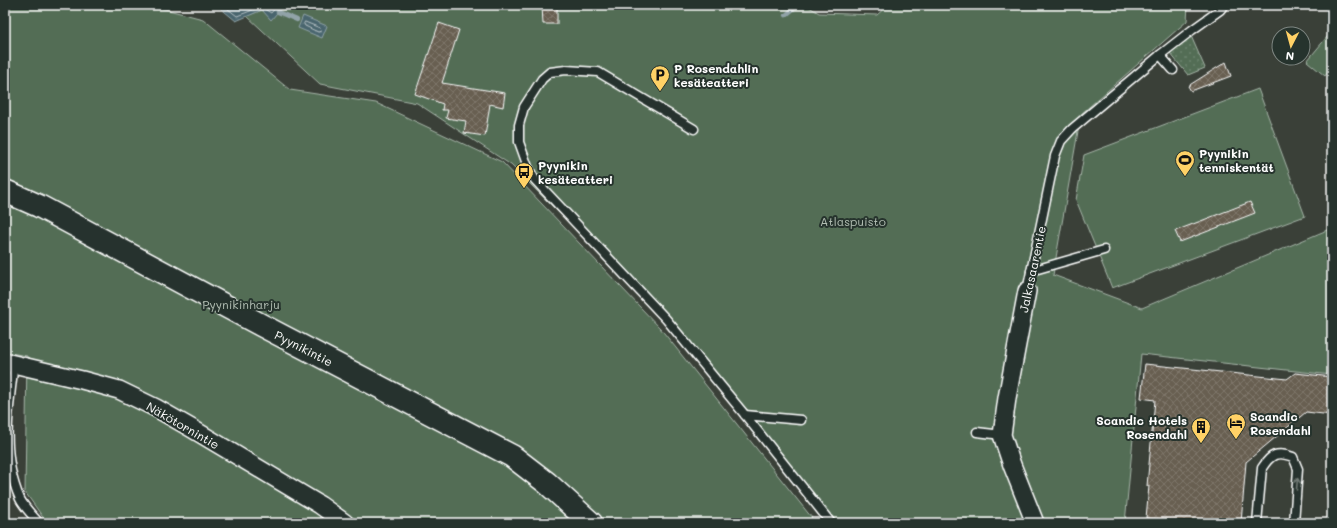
<svg xmlns="http://www.w3.org/2000/svg" width="1337" height="528" viewBox="0 0 1337 528" font-family="Mali,sans-serif">
<style>
.grass{fill:url(#grass-dots);stroke:#a8b6aa}
.green{fill:#526d55;stroke:#a8b6aa}
.water{fill:url(#water-ripples);stroke:#91a3a8}
.lines{fill:none;stroke-linecap:round;stroke-linejoin:round}
.shore{stroke:#b6c1c5;stroke-width:1}
.stream{stroke:#91a3a8;stroke-width:4.5}
.building{fill:url(#building-cross-hatch);stroke:#fff}
.lane-casing{stroke:#fff;stroke-width:11}
.street-casing{stroke:#fff;stroke-width:20}
.secondary-casing{stroke:#fff;stroke-width:25}
.lane{stroke:#26332d;stroke-width:8}
.street{stroke:#26332d;stroke-width:17}
.secondary{stroke:#26332d;stroke-width:22}
.oneway{stroke:#727a76}
.labels{text-anchor:middle;dominant-baseline:central;stroke-width:4;stroke-linejoin:round;paint-order:stroke}
.poi-label{font-size:12px;font-weight:bold;fill:#fff;stroke:#26332d;text-anchor:start}
.park-label{font-size:12px;fill:#b1bdb2;stroke:#26332d}
.street-label{font-size:12px;fill:#fff;stroke:#26332d}
</style>
<defs>
<pattern id="grass-dots" width="8" height="8" patternUnits="userSpaceOnUse"><rect width="8" height="8" fill="#526d55"/><path d="M2 2h.1M6 6h.1" fill="none" stroke="#6c836e" stroke-width="1.8" stroke-linecap="round"/></pattern>
<pattern id="water-ripples" width="26" height="14" patternUnits="userSpaceOnUse"><rect width="26" height="14" fill="#48656e"/><path d="M2 4q2-2 4 0t4 0M15 11q2-2 4 0t4 0" fill="none" stroke="#637c84"/></pattern>
<pattern id="building-cross-hatch" width="8" height="8" patternUnits="userSpaceOnUse"><rect width="8" height="8" fill="#675e51"/><path d="M0 0l8 8M0 8l8-8" fill="none" stroke="#7e766b"/></pattern>
</defs>
<rect width="100%" height="100%" fill="#3a4038"/>
<filter id="ink" filterUnits="userSpaceOnUse"><feTurbulence type="fractalNoise" baseFrequency=".025" numOctaves="2"/><feDisplacementMap in="SourceGraphic" scale="8" xChannelSelector="R" yChannelSelector="G"/><feConvolveMatrix kernelMatrix="1 2 1 2 8 2 1 2 1" color-interpolation-filters="sRGB"/></filter>
<g filter="url(#ink)">
<polygon class="grass" points="1191,36 1205,68 1188,75 1170,53"/>
<g class="green">
<polygon points="5,5 149,5 203,19 290,90 376,103 502,162 660,328 816,523 47,523 25,492 27,356 5,352"/>
<polygon points="282,5 806,5 819,13 877,15 888,5 1188,5 1187,21 1081,114 1053,275 1142,308 1332,228 1332,375 1141,354 1125,523 833,523 675,329 511,165 417,103 320,84 247,16 262,10 283,6"/>
<polygon points="1332,31 1332,67 1325,76 1307,61"/>
<polygon points="1258,89 1305,216 1112,288 1076,200 1084,155"/>
</g>
<g class="water">
<polygon points="212,5 282,5 283,6 271,20 262,10 236,21 219,7"/>
<polygon points="303,16 327,26 322,38 298,28"/>
</g>
<g class="lines">
<g class="shore">
<polyline points="223,5 237,16 261,7 271,13 278,5"/>
<polygon points="305,22 320,28 321,31 318,32 305,26 304,24"/>
</g>
<g class="stream">
<polyline points="278,12 297,20"/>
<polyline points="786,15 798,5"/>
</g>
</g>
<g class="building">
<polygon points="542,5 557,5 557,24 543,24"/>
<polygon points="439,23 459,30 442,83 505,93 503,107 490,104 485,136 464,133 466,121 446,118 448,110 442,110 443,104 415,94"/>
<polygon points="1226,62 1231,76 1191,91 1188,86"/>
<polygon points="1250,202 1255,213 1180,242 1175,231"/>
<polygon points="1145,364 1287,379 1295,373 1332,377 1332,415 1306,412 1246,462 1241,523 1173,523 1173,521 1146,518 1149,486 1147,486 1155,400 1141,398"/>
</g>
<g class="lines">
<defs>
<g id="lane">
<polyline points="1160,55 1173,70"/>
<polyline points="694,129 598,72 566,70 550,72 542,79 524,107 519,125 519,142 528,167 535,180 666,319 745,415 831,523"/>
<polyline points="1031,271 1104,250"/>
<polyline points="1027,291 1055,156 1061,141 1072,129 1160,55 1192,30 1220,10 1224,5"/>
<path d="M14,364C8,409 1,456 20,499C24,507 33,516 39,523"/>
<polyline points="745,415 801,420"/>
<polyline points="977,432 1002,435"/>
<path d="M1257,523L1262,468C1271,454 1277,451 1293,457L1298,469L1294,523"/>
</g>
<g id="street">
<polyline points="1027,291 1007,398 1002,435 1012,465 1035,523"/>
<polyline points="5,362 82,380 119,390 156,408 191,428 320,505 345,523"/>
</g>
<polyline id="secondary" points="5,191 39,206 261,325 512,456 547,483 591,523"/>
</defs>
<use href="#lane" class="lane-casing"/>
<use href="#street" class="street-casing"/>
<use href="#secondary" class="secondary-casing"/>
<use href="#lane" class="lane"/>
<use href="#street" class="street"/>
<use href="#secondary" class="secondary"/>
</g>
<defs><path id="oneway-shaft" d="M-6 0H5M1.5-3L5.5 0L1.5 3" fill="none" stroke-width="1.6" stroke-linecap="round" stroke-linejoin="round"/></defs>
<use class="oneway" href="#oneway-shaft" transform="translate(1297 484) rotate(-85)"/>
</g>
<defs>
<symbol id="parking-pin" viewBox="-11 -11 22 30"><path d="M0 17L-7.5 6A9.5 9.5 0 1 1 7.5 6Z" fill="#ffd166" stroke="#26332d"/><path d="M-3.5-5.5H1a3.5 3.5 0 0 1 0 7H-1V5.5H-3.5ZM-1-3.4V-.6H.8a1.4 1.4 0 0 0 0-2.8Z" fill="#111"/></symbol>
<symbol id="stadium-pin" viewBox="-11 -11 22 30"><path d="M0 17L-7.5 6A9.5 9.5 0 1 1 7.5 6Z" fill="#ffd166" stroke="#26332d"/><path d="M0-5a6.5 5 0 1 0 0 10a6.5 5 0 1 0 0-10ZM-3.5-1.8h7v3.6h-7Z" fill="#111"/></symbol>
<symbol id="bus-pin" viewBox="-11 -11 22 30"><path d="M0 17L-7.5 6A9.5 9.5 0 1 1 7.5 6Z" fill="#ffd166" stroke="#26332d"/><path d="M-5-6H5V4H4V6H2V4H-2V6H-4V4H-5ZM-3.5-4V0h7V-4ZM-3.5 1.2v1.5H-2V1.2ZM2 1.2v1.5H3.5V1.2Z" fill="#111"/></symbol>
<symbol id="hotel-pin" viewBox="-11 -11 22 30"><path d="M0 17L-7.5 6A9.5 9.5 0 1 1 7.5 6Z" fill="#ffd166" stroke="#26332d"/><path d="M-6-4.5h1.5V1H6V5H4.5V3h-9V5H-6ZM-4 0a1.8 1.8 0 1 1 3.6 0ZM.5 0V-2.5h3Q6-2.5 6 0Z" fill="#111"/></symbol>
<symbol id="building-pin" viewBox="-11 -11 22 30"><path d="M0 17L-7.5 6A9.5 9.5 0 1 1 7.5 6Z" fill="#ffd166" stroke="#26332d"/><path d="M-4-6H4V6H1V3H-1V6H-4ZM-2.5-4.3h1.7v1.8h-1.7ZM.8-4.3h1.7v1.8H.8ZM-2.5-1h1.7V.8h-1.7ZM.8-1h1.7V.8H.8Z" fill="#111"/></symbol>
</defs>
<g fill-rule="evenodd">
<use href="#parking-pin" x="649" y="64" width="22" height="30"/>
<use href="#stadium-pin" x="1174" y="149" width="22" height="30"/>
<use href="#bus-pin" x="513" y="161" width="22" height="30"/>
<use href="#hotel-pin" x="1225" y="412" width="22" height="30"/>
<use href="#building-pin" x="1190" y="416" width="22" height="30"/>
</g>
<g class="labels">
<g class="poi-label">
<text x="674" y="68">P Rosendahlin<tspan x="674" dy="14">kesäteatteri</tspan></text>
<text x="1199" y="153">Pyynikin<tspan x="1199" dy="14">tenniskentät</tspan></text>
<text x="538" y="165">Pyynikin<tspan x="538" dy="14">kesäteatteri</tspan></text>
<text x="1250" y="416">Scandic<tspan x="1250" dy="14">Rosendahl</tspan></text>
<text x="1187" y="420" text-anchor="end">Scandic Hotels<tspan x="1187" dy="14">Rosendahl</tspan></text>
</g>
<g class="park-label">
<text x="853" y="221">Atlaspuisto</text>
<text x="241" y="304">Pyynikinharju</text>
</g>
<g class="street-label">
<text transform="translate(1032 269) rotate(-78)">Jalkasaarentie</text>
<text transform="translate(304 348) rotate(27)">Pyynikintie</text>
<text transform="translate(183 425) rotate(30)">Näkötornintie</text>
</g>
</g>
<rect width="1337" height="528" fill="none" stroke="#26332d" stroke-width="20"/>
<rect x="10" y="10" width="1317" height="508" fill="none" stroke="#fff" stroke-width="1.5" filter="url(#ink)"/>
<g transform="translate(1291 46) rotate(186)"><circle r="19" fill="#26332d" stroke="#7d8581"/>
<path d="M0-3L7 15L0 10L-7 15Z" fill="#ffd166"/>
<text y="-6" font-size="11" font-weight="bold" text-anchor="middle" fill="#ffffff">N</text>
</g>
</svg>
